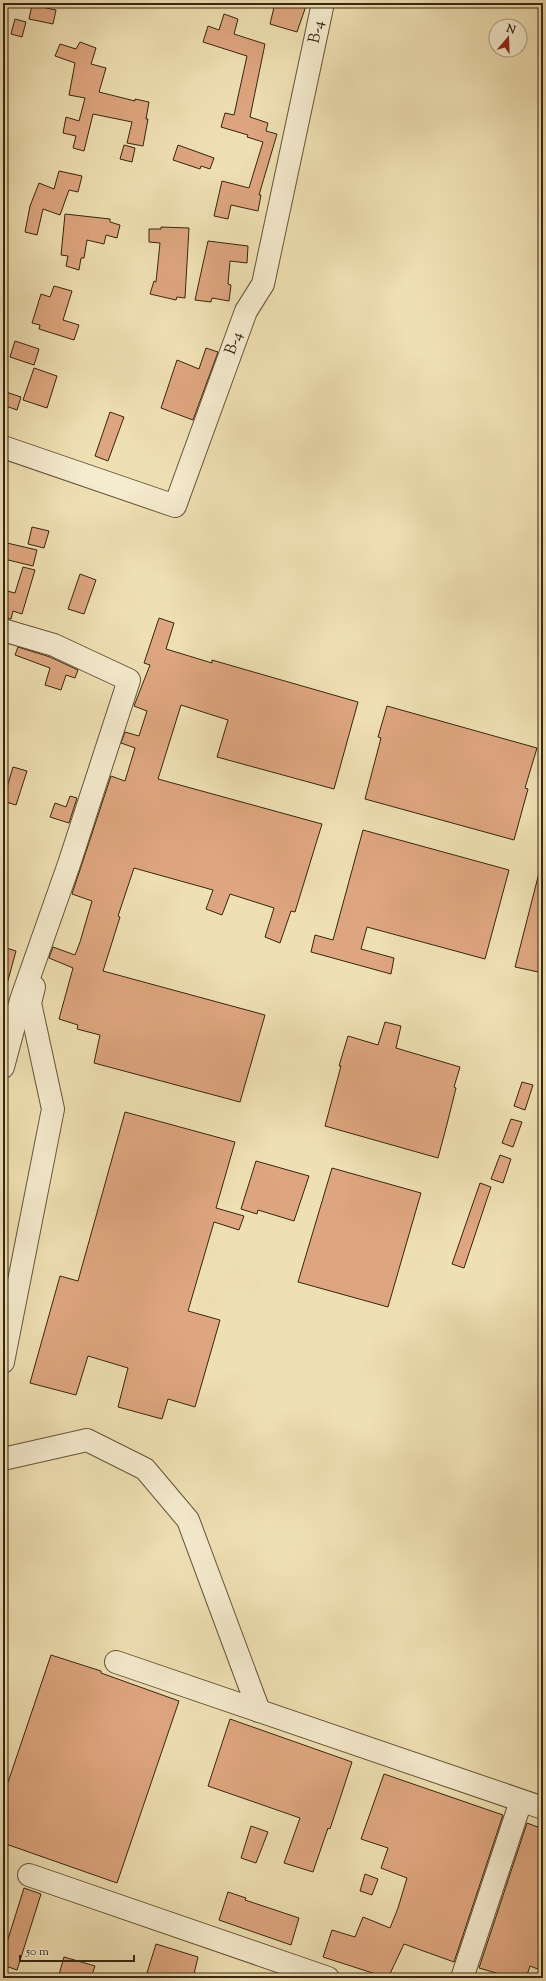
<svg xmlns="http://www.w3.org/2000/svg" width="546" height="1981" viewBox="0 0 546 1981" font-family="'Sorts Mill Goudy',serif">
<style>
.building{fill:#dea680;stroke:#37250f}
.lines{fill:none;stroke-linecap:round;stroke-linejoin:round}
.minor-casing{stroke:#655438;stroke-width:24}
.minor{stroke:#f5ebce;stroke-width:22}
.labels{text-anchor:middle;dominant-baseline:central;stroke-width:3;stroke-linejoin:round;paint-order:stroke}
.street-label{font-size:16px;fill:#37250f;stroke:#f5ebce}
</style>
<rect width="100%" height="100%" fill="#efe0b3"/>
<filter id="stains"><feTurbulence type="fractalNoise" baseFrequency=".005" numOctaves="4"/><feColorMatrix values="0 0 0 0 .2 0 0 0 0 .09 0 0 0 0 .02 0 0 0 .5 -.17"/></filter>
<radialGradient id="worn" r=".72"><stop offset=".6" stop-color="#630" stop-opacity="0"/><stop offset="1" stop-color="#630" stop-opacity=".3"/></radialGradient>
<g class="building">
<polygon points="275,3 307,3 297,32 270,24"/>
<polygon points="32,5 56,10 53,24 29,19"/>
<polygon points="224,14 238,19 234,34 265,44 250,117 268,123 266,131 277,134 259,195 261,195 258,211 231,205 228,219 214,216 222,181 249,188 263,142 247,137 248,135 221,127 225,113 234,115 247,56 203,42 208,26 219,30"/>
<polygon points="15,19 26,22 22,37 11,34"/>
<polygon points="80,42 96,48 91,64 106,68 99,92 135,101 135,99 149,102 146,119 148,119 143,146 127,143 132,122 93,114 84,151 73,148 76,136 63,133 66,117 79,121 85,98 69,95 75,63 55,56 60,44 76,49"/>
<polygon points="124,145 135,148 132,162 120,159"/>
<polygon points="178,145 214,158 210,169 201,166 200,169 173,160"/>
<polygon points="59,171 82,176 78,192 69,190 60,215 43,209 37,235 25,232 30,206 39,183 54,189"/>
<polygon points="65,214 110,219 110,222 120,225 117,238 106,235 104,244 87,240 84,258 81,258 79,270 66,266 68,256 61,255"/>
<polygon points="161,227 189,228 185,298 177,297 176,300 150,294 154,281 156,282 160,243 149,242 149,229 161,229"/>
<polygon points="208,241 248,246 247,263 230,261 228,284 231,285 229,301 212,298 211,302 195,300"/>
<polygon points="54,286 72,291 63,320 79,325 74,340 39,329 40,325 32,323 41,294 50,297"/>
<polygon points="15,341 39,349 34,365 10,357"/>
<polygon points="206,348 218,352 193,420 161,408 177,360 199,369"/>
<polygon points="34,368 57,376 47,408 23,400"/>
<polygon points="3,391 21,397 17,410 3,405"/>
<polygon points="110,412 124,417 108,461 95,456"/>
<polygon points="32,527 49,531 44,548 28,544"/>
<polygon points="7,543 37,550 33,566 4,559"/>
<polygon points="23,567 35,570 22,614 13,611 11,619 3,618 3,590 15,593"/>
<polygon points="80,574 96,580 84,614 68,609"/>
<polygon points="159,618 174,623 166,649 212,663 212,660 243,669 358,702 334,789 217,757 228,720 181,705 158,779 322,824 295,912 291,911 280,943 265,937 274,908 230,894 222,915 206,909 213,890 134,868 118,916 120,917 103,971 265,1015 240,1102 94,1063 100,1035 77,1029 78,1025 59,1019 73,968 49,958 53,947 75,955 80,942 92,901 72,894 111,776 125,781 135,748 121,743 125,732 139,736 147,711 134,706 150,665 144,663"/>
<polygon points="18,647 50,657 78,670 75,678 66,675 61,690 45,685 50,668 15,655"/>
<polygon points="387,706 537,748 525,788 528,789 514,840 365,799 381,738 378,737"/>
<polygon points="13,767 27,771 16,805 3,801"/>
<polygon points="70,796 77,798 69,823 50,817 55,803 66,807"/>
<polygon points="363,830 509,870 485,959 367,927 361,949 394,958 391,974 311,952 315,935 333,940"/>
<polygon points="540,869 543,870 543,973 515,967"/>
<polygon points="3,947 16,951 7,984 3,983"/>
<polygon points="385,1022 401,1026 396,1048 460,1067 454,1087 456,1088 446,1128 438,1158 325,1126 341,1066 339,1066 348,1036 378,1045"/>
<polygon points="522,1082 533,1085 525,1110 514,1106"/>
<polygon points="125,1112 235,1142 216,1208 244,1216 239,1230 214,1222 188,1311 220,1320 195,1407 168,1399 162,1419 118,1407 128,1368 88,1356 76,1395 30,1383 60,1276 78,1281"/>
<polygon points="511,1119 522,1122 513,1147 502,1143"/>
<polygon points="500,1155 511,1159 503,1183 491,1179"/>
<polygon points="256,1161 309,1176 294,1221 258,1210 257,1214 241,1209"/>
<polygon points="332,1168 421,1193 388,1307 298,1282"/>
<polygon points="480,1183 491,1187 464,1268 452,1264"/>
<polygon points="51,1655 101,1671 101,1673 179,1701 117,1883 3,1843 3,1797"/>
<polygon points="230,1719 352,1762 330,1829 328,1828 313,1872 284,1863 300,1818 208,1786"/>
<polygon points="384,1774 503,1815 454,1962 404,1944 388,1978 323,1957 332,1930 355,1937 363,1917 390,1928 398,1908 407,1878 381,1868 388,1848 361,1839"/>
<polygon points="527,1823 543,1829 543,1971 530,1966 526,1978 513,1978 479,1968"/>
<polygon points="251,1826 268,1832 256,1863 241,1858"/>
<polygon points="365,1874 378,1879 372,1895 360,1891"/>
<polygon points="24,1888 41,1894 17,1970 3,1965 3,1955"/>
<polygon points="228,1892 246,1898 245,1900 299,1918 291,1945 219,1920"/>
<polygon points="156,1944 198,1957 193,1978 163,1978 147,1973"/>
<polygon points="64,1957 95,1966 91,1978 58,1978"/>
</g>
<g class="lines">
<defs>
<g id="minor">
<path id="s1" d="M3,447L175,506L246,311L263,284L323,3"/>
<polyline points="3,630 54,645 129,680 69,864 21,1000 3,1067"/>
<polyline points="3,1362 53,1109 30,1003 34,987"/>
<polyline points="3,1459 87,1440 145,1469 188,1520 259,1711"/>
<polyline points="116,1662 543,1808"/>
<polyline points="29,1875 328,1978"/>
<polyline points="462,1978 521,1801"/>
</g>
</defs>
<use href="#minor" class="minor-casing"/>
<use href="#minor" class="minor"/>
</g>
<g class="labels">
<g class="street-label">
<text stroke="none"><textPath href="#s1" startOffset="679">B-4</textPath></text>
<text stroke="none"><textPath href="#s1" startOffset="355">B-4</textPath></text>
</g>
</g>
<rect width="546" height="1981" fill="none" stroke="#efe0b3" stroke-width="16"/>
<rect x="4" y="4" width="538" height="1973" fill="none" stroke="#37250f" stroke-width="2"/>
<rect x="8" y="8" width="530" height="1965" fill="none" stroke="#37250f"/>
<g transform="translate(508 38) rotate(19)"><circle r="19" fill="#f5ebce" stroke="#a99c82"/>
<path d="M0-3L7 15L0 10L-7 15Z" fill="#8f2418"/>
<text y="-6" font-size="11" font-weight="bold" text-anchor="middle" fill="#37250f">N</text>
</g>
<path d="M20 1955v6h114v-6" fill="none" stroke="#37250f" stroke-width="2"/>
<text x="26" y="1955" font-size="12" fill="#37250f" stroke="#f5ebce" stroke-width="3" paint-order="stroke">50 m</text>
<rect width="100%" height="100%" filter="url(#stains)"/>
<rect width="100%" height="100%" fill="url(#worn)"/>
</svg>
